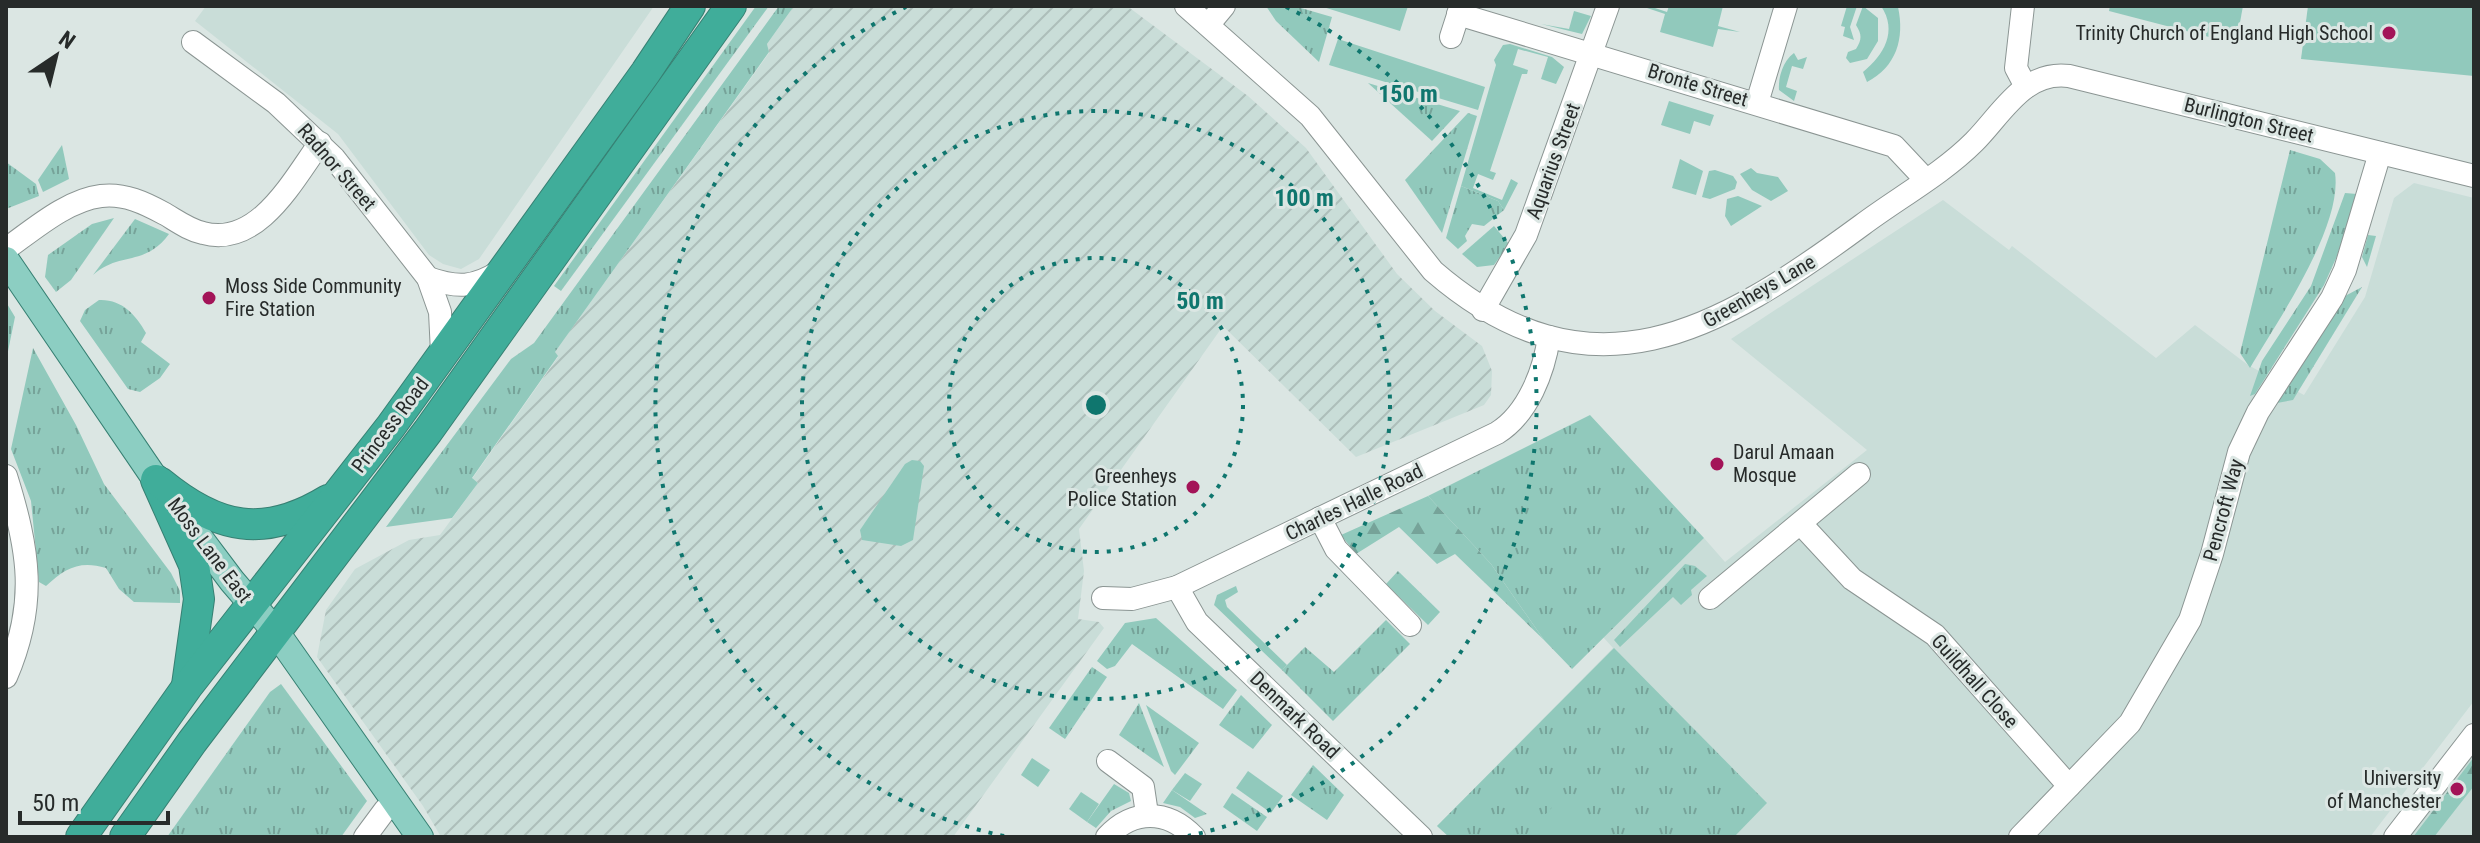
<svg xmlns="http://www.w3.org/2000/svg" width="2480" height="843" viewBox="0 0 2480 843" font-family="'Roboto Condensed',sans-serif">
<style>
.built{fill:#c9ddd8}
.industrial{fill:url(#industrial-furrows)}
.grass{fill:url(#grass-tufts)}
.forest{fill:url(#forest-firs)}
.garden{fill:#91c9bc}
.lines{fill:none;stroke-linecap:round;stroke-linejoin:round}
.minor-casing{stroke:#8b9593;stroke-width:24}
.major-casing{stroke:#378073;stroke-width:28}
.highway-casing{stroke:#378073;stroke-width:32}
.minor{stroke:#fff;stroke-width:22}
.major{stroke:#8ccec2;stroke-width:26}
.highway{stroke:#40ad9a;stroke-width:30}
.ring{fill:none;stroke:#0f766e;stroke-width:4;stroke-dasharray:4 8}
.poi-dot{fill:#a31458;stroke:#dbe6e3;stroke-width:3}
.labels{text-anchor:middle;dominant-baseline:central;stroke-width:6;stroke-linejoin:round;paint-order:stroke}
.poi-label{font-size:20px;fill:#272b2a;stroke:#dbe6e3;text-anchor:end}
.street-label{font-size:20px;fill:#272b2a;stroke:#dbe6e3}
.centre{fill:#0f766e;stroke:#dbe6e3;stroke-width:4}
.ring-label{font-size:24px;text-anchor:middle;font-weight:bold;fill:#0f766e;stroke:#dbe6e3;stroke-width:6;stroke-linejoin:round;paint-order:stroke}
</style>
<defs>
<pattern id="industrial-furrows" width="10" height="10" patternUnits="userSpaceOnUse" patternTransform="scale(2)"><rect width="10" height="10" fill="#c9ddd8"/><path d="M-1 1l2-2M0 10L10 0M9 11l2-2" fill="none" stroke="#adbeba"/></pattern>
<pattern id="grass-tufts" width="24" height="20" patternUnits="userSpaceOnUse" patternTransform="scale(2)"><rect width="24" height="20" fill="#91c9bc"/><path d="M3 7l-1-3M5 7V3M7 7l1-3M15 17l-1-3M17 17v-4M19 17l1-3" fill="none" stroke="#76a399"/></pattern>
<pattern id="forest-firs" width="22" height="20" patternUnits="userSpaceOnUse" patternTransform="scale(2)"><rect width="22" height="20" fill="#91c9bc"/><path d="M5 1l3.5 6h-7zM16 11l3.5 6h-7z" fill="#76a399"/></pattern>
</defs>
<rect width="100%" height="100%" fill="#dbe6e3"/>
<g class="built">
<polygon points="206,6 654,6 479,259 461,269 443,264 429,255 338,134 195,21"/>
<polygon points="2414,183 2474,198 2474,701 2370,837 1449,837 1437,826 1613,648 1603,637 1704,538 1725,562 1867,450 1731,339 1943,200 2009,250 2012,246 2156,358 2195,325 2248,365 2304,395 2365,297 2394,198"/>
<polygon points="2474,741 2474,837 2407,837"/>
</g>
<polygon class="industrial" points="794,6 1127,6 1248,96 1306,148 1397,274 1435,311 1482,346 1492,371 1491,395 1484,405 1356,457 1223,326 1079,529 1084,571 1078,619 1099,622 1104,628 953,837 441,837 423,806 317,657 326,610 355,569 409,540 440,535 478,483 472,479 558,357 554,353 769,53 767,44"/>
<g class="grass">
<polygon points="756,6 769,6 561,291 554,286"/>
<polygon points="779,6 794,6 767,44 769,52 555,352 558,356 472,478 478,483 452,518 386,527 511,359 534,343"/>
<polygon points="1266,6 1294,6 1332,17 1319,62 1276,21"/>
<polygon points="1368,83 1460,111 1432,141"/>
<polygon points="1468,113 1477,116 1442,233 1405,180"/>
<polygon points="62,145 69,179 43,192 38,180"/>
<path d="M2290,150L2320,159L2335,173C2343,227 2276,323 2250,368L2240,353Z"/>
<polygon points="6,162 36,184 39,196 6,209"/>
<polygon points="1461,186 1498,201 1504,210 1484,226 1472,224 1465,236 1467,241 1458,249 1446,238"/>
<polygon points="2345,193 2357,194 2337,256 2324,285 2255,394 2250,396 2262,361 2311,286"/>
<polygon points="114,218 71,280 56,292 45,277 48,255 92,224"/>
<path d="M135,219L169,234C145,267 120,251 93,275Z"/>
<polygon points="1494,226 1509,244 1494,265 1477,267 1462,254"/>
<polygon points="2368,235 2376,236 2367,267 2362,257"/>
<polygon points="2362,287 2293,400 2277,403 2345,296"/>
<path d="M99,300C122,299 136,315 146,333L141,342L170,364L160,378L140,392L128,389L80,321L85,310Z"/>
<polygon points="6,302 15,317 6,361"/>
<path d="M33,348L76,425L104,484L171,573L180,591V603L134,602L119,589L106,568C80,560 65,568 46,586L39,582L31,501L11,449Z"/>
<polygon points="1590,415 1704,538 1572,669 1544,640 1491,564 1428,496"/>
<polygon points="1685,564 1695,566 1707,576 1691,590 1692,595 1681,605 1673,597 1620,647 1614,640"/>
<polygon points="1398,571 1440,612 1428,625 1386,584"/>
<polygon points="1156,618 1237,690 1223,709 1132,644 1115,666 1107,669 1097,661 1125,623"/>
<polygon points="1386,620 1410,644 1333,721 1282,670 1305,647 1334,672"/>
<polygon points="1614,648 1767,803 1734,837 1449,837 1437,826"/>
<polygon points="1092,667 1107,677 1065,739 1049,728"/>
<polygon points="281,684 367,801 341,837 167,837 270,692"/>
<polygon points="1241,695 1272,725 1253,749 1219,725"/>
<polygon points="1139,703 1164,767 1119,735"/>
<polygon points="1146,705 1199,743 1175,775 1171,771"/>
<polygon points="1313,765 1344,795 1327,820 1291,795"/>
<polygon points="1114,784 1129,793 1131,801 1111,811 1096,828 1087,822"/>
<polygon points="1172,790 1207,814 1195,818 1180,807 1163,803"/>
<polygon points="1232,793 1267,817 1257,831 1223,807"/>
</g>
<g class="forest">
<polygon points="1428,496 1491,564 1544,640 1455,554 1437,564 1399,527 1356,554 1341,535"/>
<polygon points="2474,757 2474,786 2434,837 2413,837"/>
</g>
<g class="garden">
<polygon points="1320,6 1408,6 1400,31"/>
<polygon points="1649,6 1667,12 1669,6 1723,6 1718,26 1740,32 1718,29 1713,47 1660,32 1665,14 1644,7"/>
<polygon points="1847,6 1857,6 1850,27 1854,40 1843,36 1845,27 1841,26"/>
<path d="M1863,6L1878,18V41L1867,59L1850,63L1846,58L1848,52L1856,49C1862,39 1862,35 1856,25Z"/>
<path d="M1881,6L1898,7C1905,39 1896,67 1867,82L1863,72C1884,55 1898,31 1881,6Z"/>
<polygon points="2110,6 2243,6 2236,44 2109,11"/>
<polygon points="2308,6 2474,6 2474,76 2301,59"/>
<polygon points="1574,11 1591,16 1582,34 1541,24 1569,29"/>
<polygon points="1338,39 1485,87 1478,110 1329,65"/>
<polygon points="1503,45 1510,44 1552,57 1564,67 1556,84 1541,79 1548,57 1518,49 1513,65 1528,70 1527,74 1522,74 1490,171 1496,173 1493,180 1478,174 1473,188 1502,200 1511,179 1518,183 1504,210 1498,201 1461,186 1496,65 1494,60"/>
<path d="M1794,53L1798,60L1807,57L1803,69L1792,66L1786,87L1797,91L1794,101L1779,90C1778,77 1783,61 1794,53Z"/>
<polygon points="1669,101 1714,115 1710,126 1694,121 1690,134 1661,125"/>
<polygon points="1680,159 1703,171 1696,195 1672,188"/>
<polygon points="1751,168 1757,173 1778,177 1788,191 1771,201 1752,190 1740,174"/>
<polygon points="1715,170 1733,176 1737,182 1735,189 1710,199 1702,197 1709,171"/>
<polygon points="1738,196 1762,206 1731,226 1725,216 1727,199"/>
<polygon points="912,460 920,461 924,466 913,540 901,546 862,540 860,530 905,464"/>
<polygon points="1236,586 1238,592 1225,600 1227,607 1287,665 1282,670 1214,605 1217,595"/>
<polygon points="1032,758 1050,770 1038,787 1021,775"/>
<polygon points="1248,771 1283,796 1271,813 1236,788"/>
<polygon points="1185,773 1202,784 1190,801 1172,790"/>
<polygon points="1081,792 1099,804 1087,822 1069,809"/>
<polygon points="1561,798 1601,837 1524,837"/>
</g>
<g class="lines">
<defs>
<g id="minor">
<path d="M1186,6L1310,116L1433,271C1590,407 1718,331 1862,225C1898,198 1942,174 1974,142C2002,114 2024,70 2069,76L2474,176"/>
<polyline points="2023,6 2016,68 2026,87"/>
<polyline points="1458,14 1894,146 1925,179"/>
<polyline points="1209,24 1224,6"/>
<polyline points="1451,37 1461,6"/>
<polyline points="193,42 276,103 334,158 428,278 440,312 442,353"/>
<polyline points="1757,103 1786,6"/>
<path d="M6,249C33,230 67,200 101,196C124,193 145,203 165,214C177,221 189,230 203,233C258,248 293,180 320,143"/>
<path d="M428,278C457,288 474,288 500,271"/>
<polyline points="1483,310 1526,235 1608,6"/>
<path d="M6,476C29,550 38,603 6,677"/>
<polyline points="1320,518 1336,549 1410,625"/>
<polyline points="1801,524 1852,579 1935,635 2069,786"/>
<polyline points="1177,587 1197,622 1421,837"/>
<path d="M1103,598L1132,599L1177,587L1497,433C1528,414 1544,371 1549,337"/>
<polyline points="1710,598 1859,474"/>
<polyline points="1108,761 1143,787 1147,814"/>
<polyline points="365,837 385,810 397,802"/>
<path d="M1107,837C1133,809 1167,809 1194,837"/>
<polyline points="2020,837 2130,723 2190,620 2212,554 2239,452 2258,412 2332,298 2345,270 2380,153"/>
<polyline points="2395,837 2474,735"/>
</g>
<polyline id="major" points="6,260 156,480 232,581 276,632 420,837"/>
<g id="highway">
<polyline points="156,480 194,565 199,599 187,685"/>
<path d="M161,483C217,529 264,539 328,500"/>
<polyline points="81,837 187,687 391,426 646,72 690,6"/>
<polyline points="125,837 192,742 428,431 731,6"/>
</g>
</defs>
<use href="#minor" class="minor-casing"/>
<use href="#major" class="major-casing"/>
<use href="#highway" class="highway-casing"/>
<use href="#minor" class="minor"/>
<use href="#major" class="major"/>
<use href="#highway" class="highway"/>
</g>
<g class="ring">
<circle cx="1096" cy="405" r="147"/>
<circle cx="1096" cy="405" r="294"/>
<path d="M1004 836A441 441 0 0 1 906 7M1286 7A441 441 0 0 1 1188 836"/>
</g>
<g class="poi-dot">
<circle cx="2389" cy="33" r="8"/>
<circle cx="209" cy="298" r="8"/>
<circle cx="1717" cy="464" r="8"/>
<circle cx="1193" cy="487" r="8"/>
<circle cx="2457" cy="789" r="8"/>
</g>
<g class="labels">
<g class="poi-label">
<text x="2373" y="33">Trinity Church of England High School</text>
<text x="225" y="286" text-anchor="start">Moss Side Community<tspan x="225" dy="23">Fire Station</tspan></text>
<text x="1733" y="452" text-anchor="start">Darul Amaan<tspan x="1733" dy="23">Mosque</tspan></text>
<text x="1177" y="476">Greenheys<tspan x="1177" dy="23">Police Station</tspan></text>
<text x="2441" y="778">University<tspan x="2441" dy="23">of Manchester</tspan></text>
</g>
<g class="street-label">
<text transform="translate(1698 85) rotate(17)">Bronte Street</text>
<text transform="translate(2249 120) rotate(14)">Burlington Street</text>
<text transform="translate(1553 161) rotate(-70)">Aquarius Street</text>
<text transform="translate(337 167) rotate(49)">Radnor Street</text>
<text transform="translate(1759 291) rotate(-30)">Greenheys Lane</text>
<text transform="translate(390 425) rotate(-53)">Princess Road</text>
<text transform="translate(1354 502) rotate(-26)">Charles Halle Road</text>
<text transform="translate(2223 510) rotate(-75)">Pencroft Way</text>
<text transform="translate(210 550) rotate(53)">Moss Lane East</text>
<text transform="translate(1975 681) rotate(48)">Guildhall Close</text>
<text transform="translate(1295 715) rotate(44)">Denmark Road</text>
</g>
</g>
<circle cx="1096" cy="405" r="12" class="centre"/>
<g class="ring-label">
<text x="1408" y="102">150 m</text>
<text x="1304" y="206">100 m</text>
<text x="1200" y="309">50 m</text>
</g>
<rect width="2480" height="843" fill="none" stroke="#272b2a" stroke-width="16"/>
<g transform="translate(56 56) rotate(35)" stroke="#dbe6e3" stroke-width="6" paint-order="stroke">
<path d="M0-6L14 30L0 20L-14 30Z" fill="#272b2a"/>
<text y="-12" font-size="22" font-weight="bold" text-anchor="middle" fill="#272b2a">N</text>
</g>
<path d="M20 811v12h148v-12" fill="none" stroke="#272b2a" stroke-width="4"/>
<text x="32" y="811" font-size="24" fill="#272b2a" stroke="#dbe6e3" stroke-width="6" paint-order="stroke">50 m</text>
</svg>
